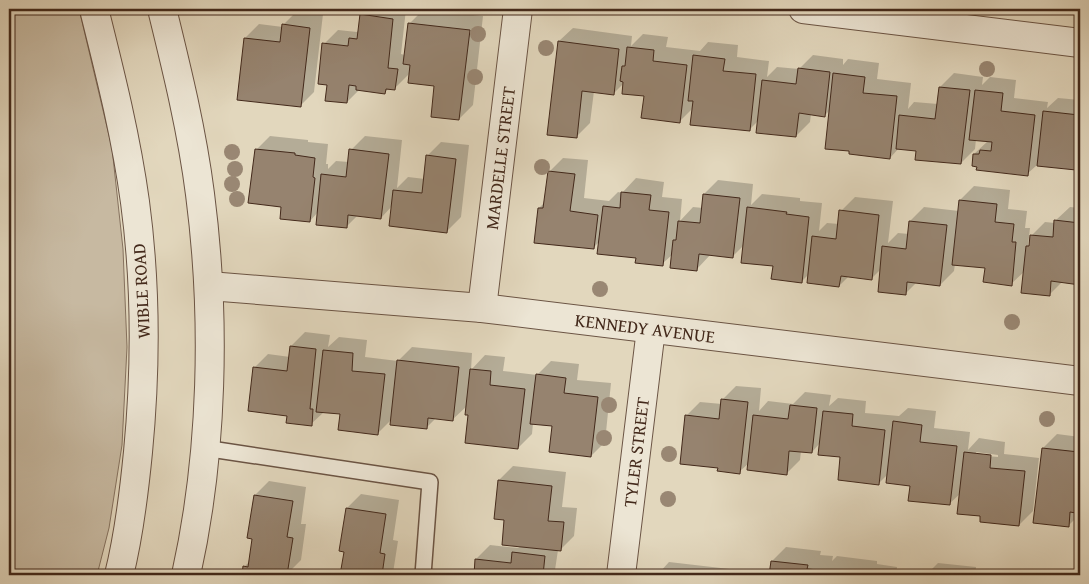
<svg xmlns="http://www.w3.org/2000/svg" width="1089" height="584" viewBox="0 0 1089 584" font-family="'Gentium Book Plus',serif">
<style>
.green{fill:#c7b9a1;stroke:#85715e}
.shadow{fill:#0003;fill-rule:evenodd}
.building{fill:#96836f;stroke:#43291b}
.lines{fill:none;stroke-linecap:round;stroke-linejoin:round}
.service-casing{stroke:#6b5444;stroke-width:18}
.minor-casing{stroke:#6b5444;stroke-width:30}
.tertiary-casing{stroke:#6b5444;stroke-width:30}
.service{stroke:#ece5d4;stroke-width:15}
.minor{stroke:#ece5d4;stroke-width:28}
.tertiary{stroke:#ece5d4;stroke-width:28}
.tree{fill:#998773}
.labels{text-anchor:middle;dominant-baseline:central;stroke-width:4;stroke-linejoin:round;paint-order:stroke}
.street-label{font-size:18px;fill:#43291b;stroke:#ece5d4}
</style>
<rect width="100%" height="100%" fill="#e2d7bd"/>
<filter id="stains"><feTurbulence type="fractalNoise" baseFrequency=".004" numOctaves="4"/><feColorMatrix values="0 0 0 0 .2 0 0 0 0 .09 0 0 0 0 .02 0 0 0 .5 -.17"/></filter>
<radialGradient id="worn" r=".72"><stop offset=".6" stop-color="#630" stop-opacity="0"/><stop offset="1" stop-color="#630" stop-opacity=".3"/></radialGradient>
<polygon class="green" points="9,9 79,9 112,148 123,249 127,347 122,445 109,528 97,575 9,575"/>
<g class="shadow">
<polygon points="367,9 406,9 401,54 405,55 409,24 423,10 483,16 473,105 459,119 436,85 411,72 395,88 389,88 385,92 359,90 347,102 329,84 324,44 338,30 357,32 360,29 361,15"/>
<polygon points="297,11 323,14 314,92 300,106 245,38 259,24 283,27 283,25"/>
<polygon points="573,28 632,36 631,46 643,34 668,37 666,47 700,51 708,42 738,45 737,57 769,61 767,77 777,67 799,69 813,55 843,59 843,65 848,59 879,63 877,79 911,83 908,109 914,102 938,104 940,87 954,73 983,77 982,85 990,77 1016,80 1014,98 1048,102 1047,108 1058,98 1080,100 1080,164 1076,169 1037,165 1027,174 974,154 988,141 976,139 975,149 961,163 917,150 899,148 890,158 830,110 825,115 811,114 810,122 796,136 759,120 749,130 694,107 680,121 645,95 624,83 613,94 594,91 590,123 576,137 559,41"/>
<polygon points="270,136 308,140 308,142 328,144 326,164 328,164 328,169 336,161 349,162 351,150 365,136 402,140 397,188 408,177 425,179 427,156 441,142 469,145 461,217 447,231 392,206 381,218 358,215 346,227 318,212 310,221 282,206 256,150"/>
<polygon points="563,158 588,160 584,198 609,201 618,192 622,193 636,178 664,182 662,197 682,199 680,221 693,207 703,208 704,194 718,180 753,184 751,205 762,194 800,198 800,201 822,203 819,231 827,223 839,224 841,211 855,197 893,201 888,243 898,233 909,234 910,221 924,207 959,211 960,200 974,186 1010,190 1008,209 1027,211 1025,228 1030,228 1028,246 1031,243 1031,236 1045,222 1055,223 1056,220 1070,207 1080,208 1080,283 1063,281 1049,295 1025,271 1011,284 986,267 955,264 954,271 940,285 917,282 905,294 881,269 872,278 849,276 839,286 809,274 801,282 744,245 732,257 711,254 697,269 673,254 662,264 637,257 600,241 593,248 539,208 545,202 549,172"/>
<polygon points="305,332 330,335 328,347 339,337 367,340 365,357 398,361 412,347 472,353 471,370 485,355 505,357 503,371 537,375 551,361 579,364 577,380 611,383 605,442 591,456 553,425 533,423 532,434 518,448 469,414 467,406 452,420 436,418 426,428 391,420 378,433 341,413 324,412 311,424 288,415 254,368 268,354 290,357 291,346"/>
<path d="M736,386L761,388L759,411L768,401L793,404L805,392L831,395L829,406L838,398L866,401L865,413L899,416L908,408L936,411L934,428L970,432L968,450L979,438L1005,442L1004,454L1039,458L1033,511L1019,525L982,515L961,493L949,504L888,474L878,484L842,456L820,443L812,452L801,451L800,460L786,474L749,463L739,472L719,467L686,416L700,402L722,404V400ZM976,452L998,455V457L976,455Z"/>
<polygon points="1057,434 1080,437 1080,514 1068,526 1035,522 1043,448"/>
<polygon points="513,466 566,472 562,507 577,508 574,536 560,550 558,550 555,570 550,575 474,575 476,559 490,545 518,548 521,546 506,519 499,480"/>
<polygon points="269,481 306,487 301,524 306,524 301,560 292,569 291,575 243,575 245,566 250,561 253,538 255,495"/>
<polygon points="361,494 399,500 393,540 398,541 393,573 391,575 340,575 342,573 345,552 347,508"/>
<polygon points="786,547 821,551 820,555 833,556 832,561 837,556 877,561 877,564 897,567 896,575 755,575 757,573 770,575 772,561"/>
<polygon points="669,562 738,570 738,575 704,575 666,571 666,573 682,575 659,575 660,572"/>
<polygon points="938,563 976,567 975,575 926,575"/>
</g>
<g class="building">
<polygon points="360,14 393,19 388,68 398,69 395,90 386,89 385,94 356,90 356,86 349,85 347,103 325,101 327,85 318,84 322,43 348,46 349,38 357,39"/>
<polygon points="408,23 470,30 459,120 431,117 434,86 408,83 410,65 403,64"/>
<polygon points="282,24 310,28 301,107 237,100 244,38 280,42"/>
<polygon points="558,41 619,49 614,95 582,91 577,138 547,135"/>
<polygon points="627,47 654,50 653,61 687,65 680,123 641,118 644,96 622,94 623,82 620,81 622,66 625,66"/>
<polygon points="693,55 725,59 723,71 756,74 750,131 690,125 693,101 688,101"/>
<polygon points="798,68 830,72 825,117 799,113 796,137 756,133 762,80 796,84"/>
<polygon points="833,73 865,77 863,93 897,96 890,159 849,154 849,151 825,149"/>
<polygon points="939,87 970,90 961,164 915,160 916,151 896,149 899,115 935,119"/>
<polygon points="975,90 1003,93 1001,111 1035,115 1028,176 976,170 977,167 972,166 973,154 979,154 980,150 991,151 992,142 969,140"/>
<polygon points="1080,105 1080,160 1077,160 1076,170 1037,166 1043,111 1079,115"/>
<polygon points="255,149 295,153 295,155 315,158 313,177 315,178 310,222 280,219 281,207 248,203"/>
<polygon points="349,149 389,154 381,219 348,215 347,228 316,225 321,174 346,177"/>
<polygon points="426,155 456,159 447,233 389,226 393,190 422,193"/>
<polygon points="548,171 575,174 570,211 598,215 594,249 534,243 538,208 543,208"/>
<polygon points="621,192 651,195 649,210 669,212 663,266 635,263 636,258 597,254 603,206 620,208"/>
<polygon points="703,194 740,198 733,258 699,254 697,271 670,268 673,240 676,240 678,221 700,223"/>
<polygon points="959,200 997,204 995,222 1014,224 1012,242 1016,242 1012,286 983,282 985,268 952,265"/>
<polygon points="747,207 787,212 786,214 809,217 802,283 771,279 773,266 741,263"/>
<polygon points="839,210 879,215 872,280 841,276 839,287 807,283 812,236 836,239"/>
<polygon points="1054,220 1080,223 1080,285 1051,281 1050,296 1021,293 1026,246 1029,246 1030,235 1053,237"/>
<polygon points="909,221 947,225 940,286 907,282 906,295 878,292 882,246 906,249"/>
<polygon points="290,346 316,349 310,409 313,409 312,426 286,423 287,416 248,411 253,367 287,371"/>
<polygon points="323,350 353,353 352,371 385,374 378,435 338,430 340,414 316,412"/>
<polygon points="397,360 459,367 453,421 428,418 427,429 390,425"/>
<polygon points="470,369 491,371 490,385 525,389 518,449 465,443 468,415 465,415"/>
<polygon points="536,374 566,378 564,393 598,397 591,457 549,452 552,426 530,424"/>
<polygon points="721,399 748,402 740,474 717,471 718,468 680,464 685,415 719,419"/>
<polygon points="790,405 817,408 812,453 789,451 787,475 747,470 753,415 788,419"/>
<polygon points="823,411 853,414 852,426 885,430 879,485 838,480 840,457 818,455"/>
<polygon points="893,421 922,425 920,442 957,446 950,505 908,501 910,486 886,483"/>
<polygon points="1080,443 1080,487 1079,487 1076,513 1070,512 1069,527 1033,523 1042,448 1079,452"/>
<polygon points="964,452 991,455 990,468 1025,471 1019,526 980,522 980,516 957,514"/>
<polygon points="498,480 552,486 548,521 564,522 561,551 502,545 504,520 494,519"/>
<polygon points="254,495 293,501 287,537 293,538 287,575 242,575 243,566 248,567 252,539 247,538"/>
<polygon points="346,508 386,514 380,553 385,554 382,575 340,575 344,552 339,551"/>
<polygon points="512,552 545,556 543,575 474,575 475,559 511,563"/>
<polygon points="771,561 808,565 807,569 819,570 819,575 769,575"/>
<polygon points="822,570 864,574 821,575"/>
<polygon points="658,571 693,575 658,575"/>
</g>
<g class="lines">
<defs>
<polyline id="service" points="204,448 430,482 423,575"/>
<g id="minor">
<polyline points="803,9 1080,43"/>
<polyline points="209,286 482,308 1080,381"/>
<polyline points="482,308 518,9"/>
<polyline points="621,575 651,329"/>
</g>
<g id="tertiary">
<path d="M94,9C110,73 126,136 135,202C146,284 146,369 138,452C134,493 129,535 119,575"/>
<path d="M162,9C177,70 192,131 200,194C216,317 213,454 186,575"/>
</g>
</defs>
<use href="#service" class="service-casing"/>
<use href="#minor" class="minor-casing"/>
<use href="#tertiary" class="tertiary-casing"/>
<use href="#service" class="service"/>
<use href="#minor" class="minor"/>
<use href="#tertiary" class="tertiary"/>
</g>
<g class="tree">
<circle cx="478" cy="34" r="8"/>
<circle cx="546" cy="48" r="8"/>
<circle cx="987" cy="69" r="8"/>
<circle cx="475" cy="77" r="8"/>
<circle cx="232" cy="152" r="8"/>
<circle cx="542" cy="167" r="8"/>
<circle cx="235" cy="169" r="8"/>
<circle cx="232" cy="184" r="8"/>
<circle cx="237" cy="199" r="8"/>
<circle cx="600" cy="289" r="8"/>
<circle cx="1012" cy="322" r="8"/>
<circle cx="609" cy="405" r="8"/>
<circle cx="1047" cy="419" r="8"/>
<circle cx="604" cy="438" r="8"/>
<circle cx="669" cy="454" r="8"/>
<circle cx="668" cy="499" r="8"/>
</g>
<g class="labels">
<g class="street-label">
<text transform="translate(500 158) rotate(-83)">MARDELLE STREET</text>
<text transform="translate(141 291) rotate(-93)">WIBLE ROAD</text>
<text transform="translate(645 328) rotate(7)">KENNEDY AVENUE</text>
<text transform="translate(636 452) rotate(-83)">TYLER STREET</text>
</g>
</g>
<rect width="1089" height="584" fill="none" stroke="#e2d7bd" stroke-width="30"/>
<rect x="10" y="10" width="1069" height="564" fill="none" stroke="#43291b" stroke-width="2.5"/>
<rect x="15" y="15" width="1059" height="554" fill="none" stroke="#43291b"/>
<rect width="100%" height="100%" filter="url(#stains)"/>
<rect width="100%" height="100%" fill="url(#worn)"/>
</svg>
